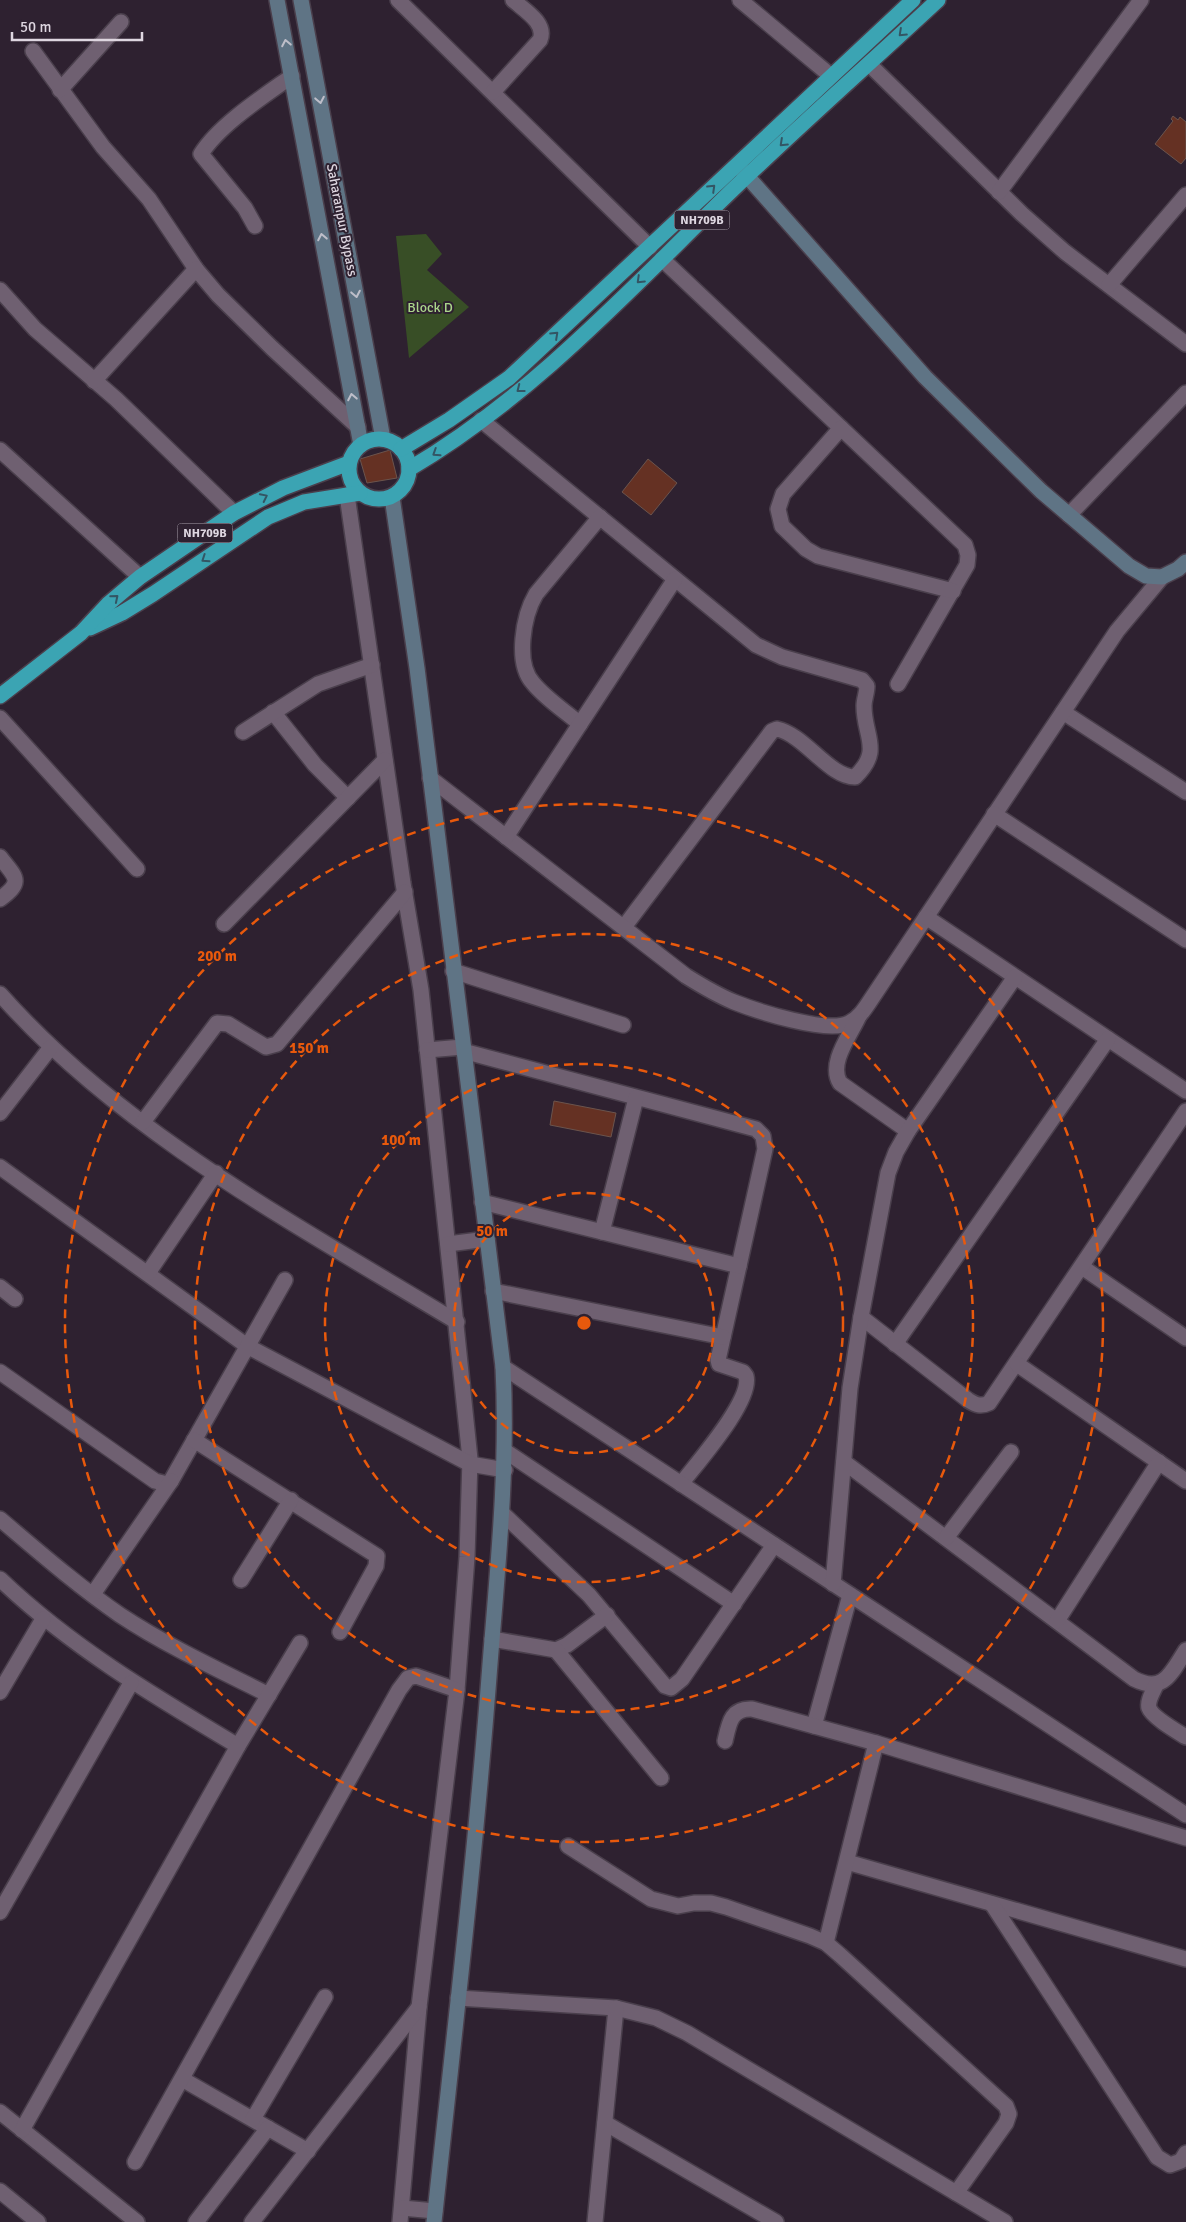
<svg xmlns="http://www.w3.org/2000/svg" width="1186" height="2222" viewBox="0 0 1186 2222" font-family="Signika,sans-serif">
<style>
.green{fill:#384e26}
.building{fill:#653123;stroke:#6b544d}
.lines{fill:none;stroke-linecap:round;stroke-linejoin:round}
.street-casing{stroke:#4a3f4c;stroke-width:18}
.secondary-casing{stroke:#4a3f4c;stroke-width:18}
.highway-casing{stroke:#4a3f4c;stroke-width:18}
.street{stroke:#6f6071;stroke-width:15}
.secondary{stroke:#5f7485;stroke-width:15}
.highway{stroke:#3ba4b3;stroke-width:15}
.oneway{stroke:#335564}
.oneway2{stroke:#bebec9}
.ring{fill:none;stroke:#e8590c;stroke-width:2.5;stroke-dasharray:9 6}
.labels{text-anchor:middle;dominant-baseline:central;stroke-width:4;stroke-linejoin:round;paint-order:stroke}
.shield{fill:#2e2130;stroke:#a9a0ab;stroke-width:1}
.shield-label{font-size:12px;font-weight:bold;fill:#ded6e0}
.street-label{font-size:14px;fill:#ded6e0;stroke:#2e2130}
.park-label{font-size:14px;fill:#abd58b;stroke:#2e2130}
.centre{fill:#e8590c;stroke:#2e2130;stroke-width:2.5}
.ring-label{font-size:15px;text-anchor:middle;font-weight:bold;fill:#e8590c;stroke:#2e2130;stroke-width:4;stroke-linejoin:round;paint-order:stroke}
</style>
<rect width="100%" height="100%" fill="#2e2130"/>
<polygon class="green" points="426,234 442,254 427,270 469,307 409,358 396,236"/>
<g class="building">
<polygon points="1173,116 1178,120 1180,117 1186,122 1186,158 1181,164 1155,144 1173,121 1171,119"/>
<polygon points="390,450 397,478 367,483 360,459"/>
<polygon points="648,459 677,483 651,515 622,492"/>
<polygon points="554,1101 616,1113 611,1137 550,1125"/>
</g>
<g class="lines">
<defs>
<g id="street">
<polyline points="398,0 650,247"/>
<polyline points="740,0 831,76"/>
<polyline points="33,51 103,147 149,199 196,269 218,295 272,348 358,427"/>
<polyline points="869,64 1022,214 1065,252 1186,344"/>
<polyline points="60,90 121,22"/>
<path d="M493,92L540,40C547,23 524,10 513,0"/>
<polyline points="999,192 1141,0"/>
<path d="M255,226L245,208L201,154C219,125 264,96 292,76"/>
<polyline points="662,259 965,545 968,555 967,565 898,684"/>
<polyline points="1109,285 1186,195"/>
<polyline points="0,290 35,329 116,399 234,513"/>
<polyline points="94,381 196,269"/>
<path d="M481,420L756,645L782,657L862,680L867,686C867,693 864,699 864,706C864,737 883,750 855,777C829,777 805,735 777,729L772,731L624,927"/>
<polyline points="841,428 783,494 778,509 782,526 806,549 818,556 953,591"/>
<polyline points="0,450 140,577"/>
<polyline points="347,495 403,883 421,990 470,1459 467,1557 457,1690 419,2007 400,2222"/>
<polyline points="1069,515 1186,393"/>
<polyline points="273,712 315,765 348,798"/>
<polyline points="1063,712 1186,792"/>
<polyline points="0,718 137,869"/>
<path d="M580,724C565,711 546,699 533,683C515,663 523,616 536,594L600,517"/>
<polyline points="243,732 318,684 372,665"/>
<path d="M430,778L686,976C702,986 717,995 734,1002C757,1011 827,1034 849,1023C859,1018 864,1010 870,1001L1117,631L1162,577"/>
<polyline points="994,814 1186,940"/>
<polyline points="506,837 675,579"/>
<path d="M0,857C16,878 24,881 0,899"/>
<polyline points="926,917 1186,1091"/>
<polyline points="224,924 385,760"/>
<polyline points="453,971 623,1025"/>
<path d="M0,994C123,1133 300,1227 457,1322"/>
<path d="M859,1016C850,1036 828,1063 840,1083L908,1131"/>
<polyline points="427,1050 463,1047"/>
<path d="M463,1051L756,1129L763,1136L765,1149L718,1360L719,1364L743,1372L746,1376C753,1400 697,1463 681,1484"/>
<polyline points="0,1113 51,1047"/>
<polyline points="143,1122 217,1023 228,1024 266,1047 277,1044 405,892"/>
<polyline points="0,1167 247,1346 470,1464 505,1470"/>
<polyline points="482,1202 739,1266"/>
<polyline points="602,1232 636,1098"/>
<polyline points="448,1244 487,1239"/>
<polyline points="1082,1267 1186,1338"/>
<polyline points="148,1273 216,1173"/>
<polyline points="0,1287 15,1299"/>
<polyline points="493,1291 723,1337"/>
<path d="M861,1317L968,1400C976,1405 981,1407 989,1403L1186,1111"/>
<polyline points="895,1344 1108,1039"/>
<polyline points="1017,1364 1186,1481"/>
<polyline points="503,1367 1186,1815"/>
<polyline points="0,1372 155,1481 167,1484 171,1481 285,1280"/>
<polyline points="194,1440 377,1556 376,1566 340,1632"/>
<polyline points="505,1451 734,1604"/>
<path d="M844,1462L1134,1679C1164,1694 1171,1673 1186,1650"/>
<polyline points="502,1513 589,1595 665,1686 671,1688 682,1679 774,1545"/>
<path d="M0,1519C39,1552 78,1586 120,1615C167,1646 219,1670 269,1695"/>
<polyline points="946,1538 1011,1452"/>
<path d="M0,1579C71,1647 154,1696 238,1746"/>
<polyline points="241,1580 291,1500"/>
<polyline points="833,1584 850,1388 861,1317 888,1173 896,1152 908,1131 1015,977"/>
<polyline points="93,1594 171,1481"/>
<polyline points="1057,1621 1159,1462"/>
<polyline points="492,1639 556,1650 567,1645 607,1615"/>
<polyline points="556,1650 661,1778"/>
<path d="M1156,1685C1153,1692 1147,1701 1149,1708C1152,1717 1178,1732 1186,1737"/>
<polyline points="0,1692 43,1619"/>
<polyline points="814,1726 850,1595"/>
<path d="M725,1741C729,1723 731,1708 752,1709L876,1743L1186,1838"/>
<polyline points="568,1846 651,1899 678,1906 694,1903 711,1903 726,1907 810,1936 826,1943 840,1955 1006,2106 1009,2114 1006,2123 956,2193"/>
<polyline points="847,1862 1186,1959"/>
<polyline points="992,1904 1157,2157 1170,2165 1181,2161 1186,2153"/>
<polyline points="0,1912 131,1683"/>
<polyline points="826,1943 876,1743"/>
<polyline points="458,1998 616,2008 656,2018 687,2033 1005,2222"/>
<polyline points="182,2079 308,2151"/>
<polyline points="0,2112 137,2222"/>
<polyline points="253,2119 325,1997"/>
<polyline points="605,2123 776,2222"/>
<polyline points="22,2130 238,1746 300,1643"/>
<polyline points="135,2162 399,1690 408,1678 416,1676 457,1690"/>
<polyline points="0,2191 38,2222"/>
<polyline points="402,2208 435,2211"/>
<polyline points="196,2222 268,2128"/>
<polyline points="252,2222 419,2007"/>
<polyline points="595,2222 616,2008"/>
</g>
<g id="secondary">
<polyline points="277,0 361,445"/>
<polyline points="301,0 383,439"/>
<polyline points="739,167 925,377 1041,491 1129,566 1146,576 1162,577 1178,569 1186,562"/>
<path d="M392,497L417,668L503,1367C508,1467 498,1565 490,1664C476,1850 454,2036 434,2222"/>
</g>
<g id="highway">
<circle cx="379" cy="469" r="30"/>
<polyline points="401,449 449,420 509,378 913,0"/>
<path d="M409,469C528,399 623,297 721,201C792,132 866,67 938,0"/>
<polyline points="90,628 122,613 153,594 268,517 304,502 360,493"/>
<polyline points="0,696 81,633 108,604 140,577 234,513 283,488 349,463"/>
</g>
</defs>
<use href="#street" class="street-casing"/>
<use href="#secondary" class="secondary-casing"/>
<use href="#highway" class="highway-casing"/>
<use href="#street" class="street"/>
<use href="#secondary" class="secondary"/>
<use href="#highway" class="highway"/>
</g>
<defs><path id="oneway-chevron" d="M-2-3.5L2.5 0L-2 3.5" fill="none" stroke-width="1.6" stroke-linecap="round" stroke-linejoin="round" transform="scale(1.25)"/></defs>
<g class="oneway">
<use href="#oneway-chevron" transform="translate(902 33) rotate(137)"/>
<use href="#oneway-chevron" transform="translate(783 143) rotate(137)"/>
<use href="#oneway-chevron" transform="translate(712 188) rotate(-44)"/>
<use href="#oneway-chevron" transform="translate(640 280) rotate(136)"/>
<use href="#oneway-chevron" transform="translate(555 335) rotate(-43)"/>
<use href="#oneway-chevron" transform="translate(520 389) rotate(142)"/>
<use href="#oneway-chevron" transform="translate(436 453) rotate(147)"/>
<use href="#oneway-chevron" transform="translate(264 497) rotate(-26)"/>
<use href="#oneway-chevron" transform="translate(205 559) rotate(146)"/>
<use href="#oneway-chevron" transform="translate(115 598) rotate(-40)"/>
</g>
<g class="oneway2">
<use href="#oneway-chevron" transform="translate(286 43) rotate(-101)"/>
<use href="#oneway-chevron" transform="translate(320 100) rotate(79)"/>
<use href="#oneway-chevron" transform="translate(322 237) rotate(-101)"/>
<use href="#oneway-chevron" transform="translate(356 294) rotate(79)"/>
<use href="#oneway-chevron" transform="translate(352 397) rotate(-101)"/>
</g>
<g class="ring">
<circle cx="584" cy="1323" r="130"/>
<circle cx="584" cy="1323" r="259"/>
<circle cx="584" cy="1323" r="389"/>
<circle cx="584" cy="1323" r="519"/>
</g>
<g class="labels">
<g class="shield">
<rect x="674.5" y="210.5" width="55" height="19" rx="4"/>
<rect x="177.5" y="523.5" width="55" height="19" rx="4"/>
</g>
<g class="shield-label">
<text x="702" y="220">NH709B</text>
<text x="205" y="533">NH709B</text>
</g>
<g class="street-label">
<text transform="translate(342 220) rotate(79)">Saharanpur Bypass</text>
</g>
<g class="park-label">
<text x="430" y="307">Block D</text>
</g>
</g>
<circle cx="584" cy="1323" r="8" class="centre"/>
<g class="ring-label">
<text x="217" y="961">200 m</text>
<text x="309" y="1053">150 m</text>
<text x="401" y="1145">100 m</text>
<text x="492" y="1236">50 m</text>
</g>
<path d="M12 32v8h130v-8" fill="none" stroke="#ded6e0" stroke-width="2.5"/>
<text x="20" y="32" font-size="15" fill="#ded6e0" stroke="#2e2130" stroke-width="4" paint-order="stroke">50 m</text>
</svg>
